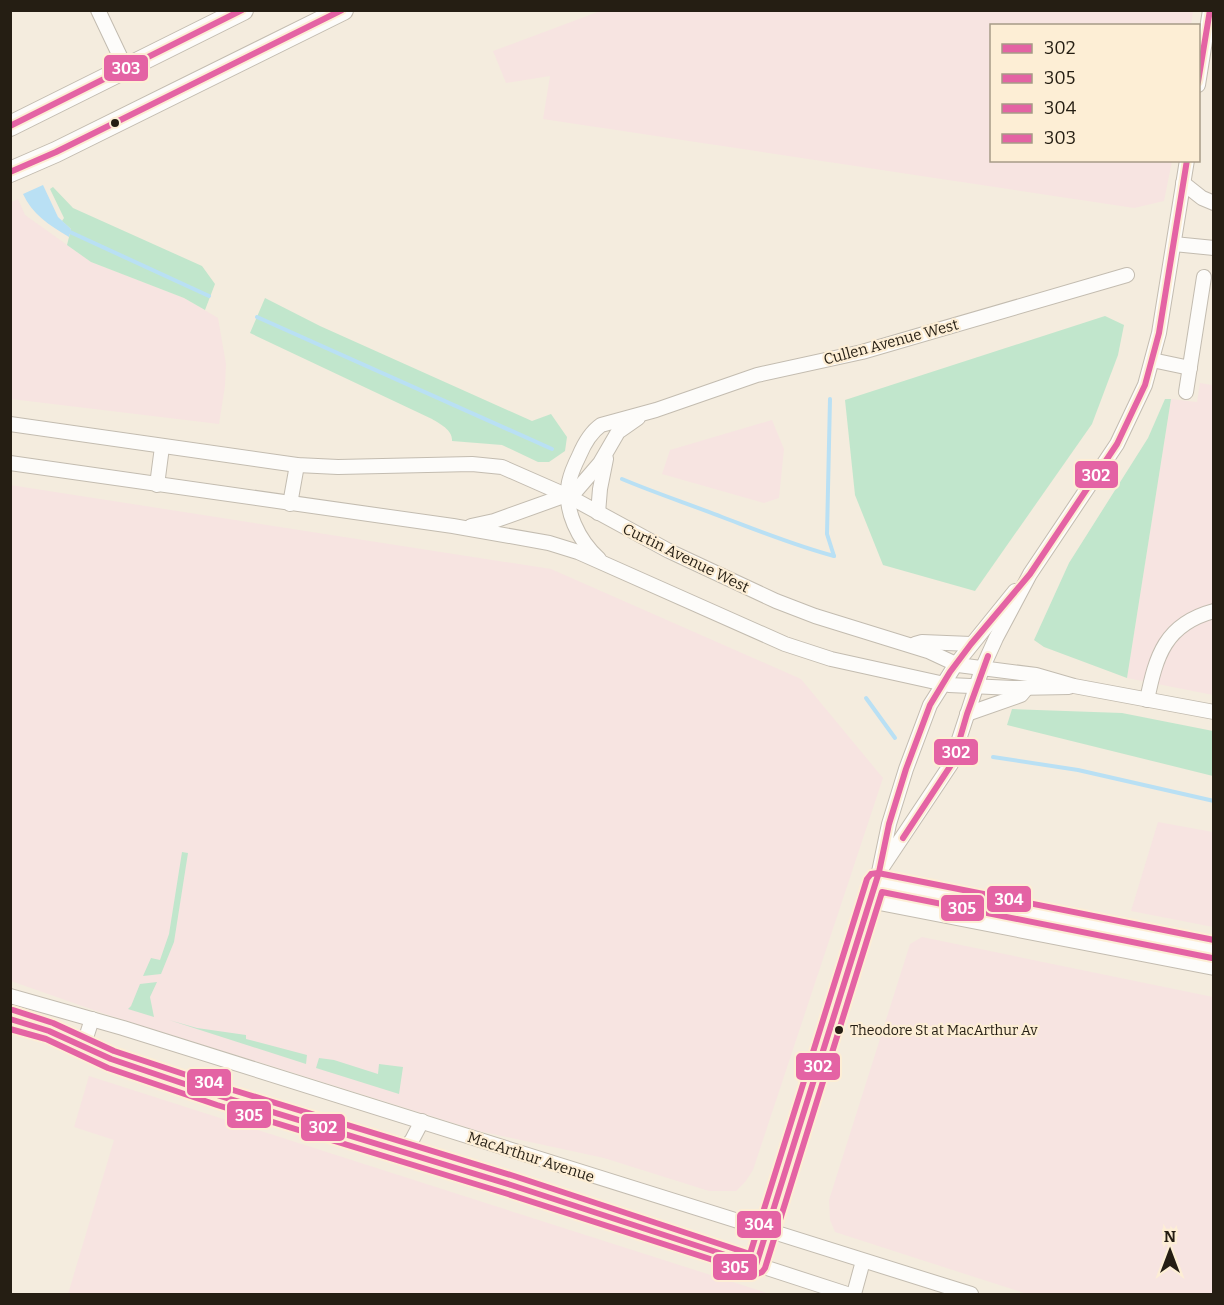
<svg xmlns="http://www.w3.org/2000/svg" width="1224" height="1305" viewBox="0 0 1224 1305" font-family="Bitter,serif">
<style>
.industrial{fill:#f7e4e1}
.green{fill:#c1e6cc}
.water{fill:#b9e0f4}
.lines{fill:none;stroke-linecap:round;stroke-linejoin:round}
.stream{stroke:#b9e0f4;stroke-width:4}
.minor-casing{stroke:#c3bcb0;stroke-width:16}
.highway-casing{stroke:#c3bcb0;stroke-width:22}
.minor{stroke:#fdfcfa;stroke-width:14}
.highway{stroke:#fdfcfa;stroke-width:20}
.bus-1-casing{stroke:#fdeed5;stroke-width:10}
.bus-2-casing{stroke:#fdeed5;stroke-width:10}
.bus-3-casing{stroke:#fdeed5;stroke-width:10}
.bus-4-casing{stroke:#fdeed5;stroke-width:10}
.bus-1{stroke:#e463a4;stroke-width:6}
.bus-2{stroke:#e463a4;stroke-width:6}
.bus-3{stroke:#e463a4;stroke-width:6}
.bus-4{stroke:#e463a4;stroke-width:6}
.bus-dot{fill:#251e13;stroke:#fdeed5;stroke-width:2}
.labels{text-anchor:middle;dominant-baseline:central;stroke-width:4.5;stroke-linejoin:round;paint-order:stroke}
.bus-label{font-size:14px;fill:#251e13;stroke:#fdeed5;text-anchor:start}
.street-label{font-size:15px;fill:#251e13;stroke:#fdeed5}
.line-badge{stroke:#fdeed5;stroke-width:2}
.badge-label{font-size:16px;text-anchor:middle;font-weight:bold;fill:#fff}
</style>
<rect width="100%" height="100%" fill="#f4ecde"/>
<g class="industrial">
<polygon points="603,10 1193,11 1191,25 992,26 992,160 1172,161 1164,201 1134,208 543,119 550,76 506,83 493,51"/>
<polygon points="18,199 25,215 91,262 184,298 218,318 226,364 225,386 219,424 11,399 11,202"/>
<polygon points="1213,378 1213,695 1127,678 1171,399 1197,402 1200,383 1212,385"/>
<polygon points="772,420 784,449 779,498 764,503 662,474 670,450"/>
<polygon points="10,485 551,569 801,679 883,778 753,1170 745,1182 736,1191 709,1191 604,1158 479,1131 105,1014 11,981"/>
<polygon points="1158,822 1213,832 1213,927 1131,911"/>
<polygon points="922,937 1213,997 1213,1294 1027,1294 835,1232 830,1220 829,1200 910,944"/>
<polygon points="89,1076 770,1294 68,1294 114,1140 74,1127"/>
</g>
<g class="green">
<polygon points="53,187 73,208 202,266 215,284 205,310 184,298 91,262 67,245 71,229 62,221 64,218 50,189"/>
<path d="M265,298L320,326L532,421L551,414L567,437L565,451L549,462H538L502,445L452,441C453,430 440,424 432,419L250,333Z"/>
<polygon points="1105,316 1124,325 1118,355 1092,424 975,591 883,565 855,495 845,400"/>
<polygon points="1165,399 1171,399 1127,678 1044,647 1034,640 1069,563 1148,438"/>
<polygon points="1012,709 1122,713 1213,731 1213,776 1007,725"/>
<polygon points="182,852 188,853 174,942 161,974 143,976 151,958 160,960 169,934"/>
<polygon points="157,982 150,997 154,1017 128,1009 131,1006 140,984"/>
<polygon points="169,1020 197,1028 246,1035 246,1039 307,1055 306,1064"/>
<polygon points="319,1058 334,1060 378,1074 379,1064 403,1067 399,1094 316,1068"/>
</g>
<path class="water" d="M43,185L58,217L71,229L69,237C49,225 32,214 23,194Z"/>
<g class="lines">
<g class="stream">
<polyline points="70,232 209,296"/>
<polyline points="257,317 552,449"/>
<polyline points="830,399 827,534 834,556"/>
<path d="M622,479C655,493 689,504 722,517C759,531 796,546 834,556"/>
<polyline points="866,698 895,738"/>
<polyline points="993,757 1078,770 1214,801"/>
</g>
<defs>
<g id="minor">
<polyline points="98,10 126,69"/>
<polyline points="1198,85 1210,10"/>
<polyline points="1183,183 1202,198 1214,203"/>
<polyline points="1174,244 1214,248"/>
<polyline points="1152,360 1190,368"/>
<polyline points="1186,392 1204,277"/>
<polyline points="10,424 297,465 338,467 472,464 502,467 568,496 669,551 776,601 815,616 928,651 958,665 1036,675 1074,686 1214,712"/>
<polyline points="10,463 453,526 549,543 578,552 785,644 831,659 949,685 1013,688 1069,687"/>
<polyline points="157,485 162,447"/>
<polyline points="290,504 297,465"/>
<polyline points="598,513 600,489 606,459"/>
<polyline points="471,526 494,521 575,492 600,463 618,432 638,418"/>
<path d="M599,559C579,541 563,510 569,482C571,473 575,464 579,456C584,444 591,432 601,425L656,410L757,375L862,352L1127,275"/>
<polyline points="915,644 922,642 971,644"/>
<path d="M1147,700C1156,656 1165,624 1214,611"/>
<polyline points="967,714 1021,695 1026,689"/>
<polyline points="879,872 951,764 982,669 996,638 1030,574 1117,444 1145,385 1159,333 1187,160"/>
<polyline points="876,882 1214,949"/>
<polyline points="869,901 1214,968"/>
<polyline points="10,996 123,1028 971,1294"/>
<polyline points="10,1019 49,1031 111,1059 220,1096 511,1185 847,1294"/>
<polyline points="83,1047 92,1019"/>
<polyline points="401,1153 412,1140 422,1121"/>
<polyline points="756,1265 879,872 889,824 906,769 930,705 956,664 1015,591"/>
<polyline points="854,1294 863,1261"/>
</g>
<g id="highway">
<polyline points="10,126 243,10"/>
<polyline points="10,172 56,152 343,10"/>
</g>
</defs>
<use href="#minor" class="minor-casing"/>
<use href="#highway" class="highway-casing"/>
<use href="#minor" class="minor"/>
<use href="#highway" class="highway"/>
<defs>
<g id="bus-1">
<polyline points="1198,82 1210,10"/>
<polyline points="903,838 953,762 967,714 988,656"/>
<polyline points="10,1019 49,1031 111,1059 220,1096 511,1185 756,1265 879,872 889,824 906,769 930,705 950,672 971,644 1030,574 1117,444 1145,385 1159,333 1187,160"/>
</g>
<polyline id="bus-2" points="10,1029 46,1039 108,1068 217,1105 508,1194 757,1274 762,1272 765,1268 882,892 1212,958"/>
<polyline id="bus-3" points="13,1010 53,1023 114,1051 223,1087 514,1176 750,1254 867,879 871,874 878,873 1214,940"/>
<g id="bus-4">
<polyline points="10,126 242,10"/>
<polyline points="10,172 56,152 342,10"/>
</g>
</defs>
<use href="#bus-1" class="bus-1-casing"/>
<use href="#bus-2" class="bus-2-casing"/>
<use href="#bus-3" class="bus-3-casing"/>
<use href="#bus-4" class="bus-4-casing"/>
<use href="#bus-1" class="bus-1"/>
<use href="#bus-2" class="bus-2"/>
<use href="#bus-3" class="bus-3"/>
<use href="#bus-4" class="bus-4"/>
</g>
<g class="bus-dot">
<circle cx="115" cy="123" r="5"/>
<circle cx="839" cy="1030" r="5"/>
</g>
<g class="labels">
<g class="bus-label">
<text x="850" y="1030">Theodore St at MacArthur Av</text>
</g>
<g class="street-label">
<text transform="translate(891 342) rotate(-15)">Cullen Avenue West</text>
<text transform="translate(686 558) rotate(26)">Curtin Avenue West</text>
<text transform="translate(531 1157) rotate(18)">MacArthur Avenue</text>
</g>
</g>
<g class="line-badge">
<rect x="103" y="54" width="46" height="28" rx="6" fill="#e463a4"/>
<rect x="1074" y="460" width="45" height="29" rx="6" fill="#e463a4"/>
<rect x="933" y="738" width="46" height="28" rx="6" fill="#e463a4"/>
<rect x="986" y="885" width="46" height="28" rx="6" fill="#e463a4"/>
<rect x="940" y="894" width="45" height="28" rx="6" fill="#e463a4"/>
<rect x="795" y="1052" width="46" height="29" rx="6" fill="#e463a4"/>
<rect x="186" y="1068" width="46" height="29" rx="6" fill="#e463a4"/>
<rect x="226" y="1100" width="46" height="29" rx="6" fill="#e463a4"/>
<rect x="300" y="1113" width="46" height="29" rx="6" fill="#e463a4"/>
<rect x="736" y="1210" width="46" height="29" rx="6" fill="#e463a4"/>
<rect x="712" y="1253" width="46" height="28" rx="6" fill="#e463a4"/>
</g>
<g class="badge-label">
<text x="126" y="74">303</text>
<text x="1096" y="481">302</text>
<text x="956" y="758">302</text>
<text x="1009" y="905">304</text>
<text x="962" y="914">305</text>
<text x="818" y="1072">302</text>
<text x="209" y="1088">304</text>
<text x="249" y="1121">305</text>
<text x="323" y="1133">302</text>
<text x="759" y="1230">304</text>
<text x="735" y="1273">305</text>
</g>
<rect width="1224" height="1305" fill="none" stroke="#251e13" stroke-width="24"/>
<rect x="990" y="24" width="210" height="138" fill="#fdeed5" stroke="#a79b87" stroke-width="1.5"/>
<rect x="1002" y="44" width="30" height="9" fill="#e463a4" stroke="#a79b87" stroke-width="1.5"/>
<text x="1044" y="54" font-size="18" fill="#251e13">302</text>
<rect x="1002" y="74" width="30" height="9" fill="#e463a4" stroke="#a79b87" stroke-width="1.5"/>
<text x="1044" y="84" font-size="18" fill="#251e13">305</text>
<rect x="1002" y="104" width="30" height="9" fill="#e463a4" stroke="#a79b87" stroke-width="1.5"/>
<text x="1044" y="114" font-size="18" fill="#251e13">304</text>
<rect x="1002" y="134" width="30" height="9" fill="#e463a4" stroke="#a79b87" stroke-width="1.5"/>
<text x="1044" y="144" font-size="18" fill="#251e13">303</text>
<g transform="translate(1170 1251)" stroke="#fdeed5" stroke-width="4.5" paint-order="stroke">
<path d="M0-4.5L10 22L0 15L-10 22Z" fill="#251e13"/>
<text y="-9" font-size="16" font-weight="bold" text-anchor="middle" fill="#251e13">N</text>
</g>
</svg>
